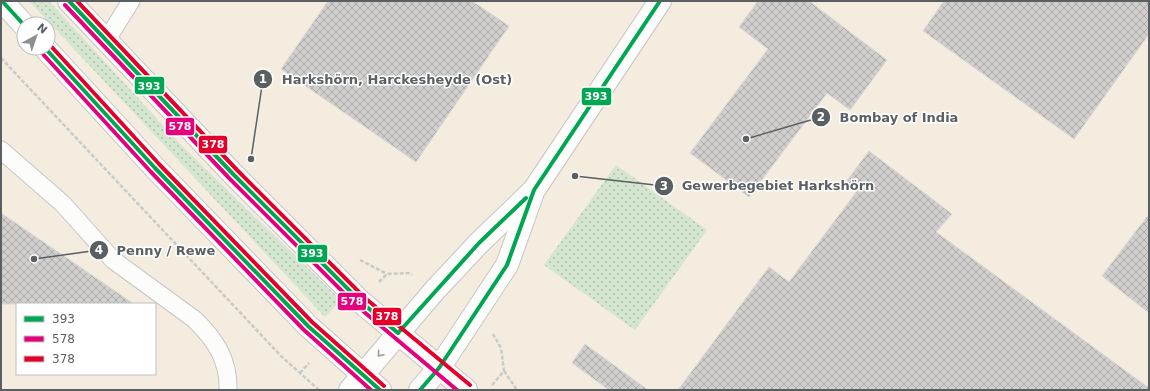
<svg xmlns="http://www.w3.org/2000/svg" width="1150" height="391" viewBox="0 0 1150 391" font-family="'DejaVu Sans',sans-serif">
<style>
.commercial{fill:#f4ecde;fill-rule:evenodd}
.grass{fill:url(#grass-dots)}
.building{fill:url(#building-cross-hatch);stroke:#dad7d4}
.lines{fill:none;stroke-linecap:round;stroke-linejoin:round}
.service-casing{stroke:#c6c5c6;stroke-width:19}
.minor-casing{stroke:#c6c5c6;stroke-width:24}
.secondary-casing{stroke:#c5c5c5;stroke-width:24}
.path{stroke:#c6cbc7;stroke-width:2.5;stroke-dasharray:4 2;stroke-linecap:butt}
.service{stroke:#fcfcfb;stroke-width:17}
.minor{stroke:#fcfcfb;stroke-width:22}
.secondary{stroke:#fcfcfb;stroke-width:22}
.bus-1-casing{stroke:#fff;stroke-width:7}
.bus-2-casing{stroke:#fff;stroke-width:7}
.bus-3-casing{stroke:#fff;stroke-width:7}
.bus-1{stroke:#00a651;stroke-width:4}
.bus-2{stroke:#e5007d;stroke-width:4}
.bus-3{stroke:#e4002b;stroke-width:4}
.oneway{stroke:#9b9e9f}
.leader{fill:none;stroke:#5a5f62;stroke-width:1.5}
.callout-dot{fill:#5a5f62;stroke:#fff;stroke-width:1.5}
.mark-label{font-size:12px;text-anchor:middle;font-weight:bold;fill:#fff}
.callout-label{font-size:13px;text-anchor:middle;font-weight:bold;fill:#5a5f62;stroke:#fff;stroke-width:3;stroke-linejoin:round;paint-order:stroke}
.line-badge{stroke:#fff;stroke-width:1.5}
.badge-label{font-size:11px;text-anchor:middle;font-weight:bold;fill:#fff}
</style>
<defs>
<pattern id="grass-dots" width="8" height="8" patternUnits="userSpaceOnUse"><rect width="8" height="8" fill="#d5e6d0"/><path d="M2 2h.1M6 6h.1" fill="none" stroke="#b0beac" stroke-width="1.8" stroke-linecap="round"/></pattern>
<pattern id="building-cross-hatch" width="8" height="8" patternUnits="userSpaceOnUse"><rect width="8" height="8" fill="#d0cfcd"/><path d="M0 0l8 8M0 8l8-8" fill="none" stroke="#acabaa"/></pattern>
</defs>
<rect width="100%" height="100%" fill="#eae8e5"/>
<path class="commercial" d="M1,1H1149V390H1ZM24,24H48V48H24ZM17,304H155V374H17Z"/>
<g class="grass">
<polygon points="29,1 49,1 182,146 341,300 325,317"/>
<polygon points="616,165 707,230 635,330 544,265"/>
</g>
<g class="building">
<polygon points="328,1 472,1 509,26 416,162 281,69"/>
<polygon points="758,1 809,1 887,60 850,110 827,93 749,197 690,153 768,49 739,27"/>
<polygon points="944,1 1149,1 1149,34 1074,139 923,31"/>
<polygon points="869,151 952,214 936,232 1149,388 1149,390 678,390 769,267 789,282 857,191 846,182"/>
<polygon points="1,213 134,304 1,304"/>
<polygon points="1149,214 1149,313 1102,276"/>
<polygon points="585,344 648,390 609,390 572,363"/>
</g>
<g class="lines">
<defs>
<g id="service">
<polyline points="106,41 131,1"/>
<path d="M1,150L63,204L113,260L194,319C215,339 229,360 228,390"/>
</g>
<g id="minor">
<polyline points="350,390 435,290 479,243 534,190 660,1"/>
<polyline points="420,390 439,368 507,265 532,195"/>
</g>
<g id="secondary">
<polyline points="2,1 24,25"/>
<polyline points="69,1 233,174 361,302 466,390"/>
<polyline points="45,48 155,168 308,326 380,390"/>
</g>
</defs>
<use href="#service" class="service-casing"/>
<use href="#minor" class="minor-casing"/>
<use href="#secondary" class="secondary-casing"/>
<g class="path">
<polyline points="1,58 281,356 319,390"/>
<polyline points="360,260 387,274"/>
<polyline points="379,282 387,274 409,273 412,275"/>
<polyline points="504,371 517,390"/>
<polyline points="300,373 309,363"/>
<polyline points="492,385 504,371 501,348 493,334"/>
</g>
<use href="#service" class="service"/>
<use href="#minor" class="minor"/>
<use href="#secondary" class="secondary"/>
<defs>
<g id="bus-1">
<polyline points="2,1 24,25"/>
<polyline points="69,1 233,174 361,302 398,333"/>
<polyline points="45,48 155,168 308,326 380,390"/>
<polyline points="398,333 479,243 526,198"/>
<polyline points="420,390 439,368 507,265 534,190 660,1"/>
</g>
<g id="bus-2">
<polyline points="65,5 229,178 357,306 457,390"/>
<polyline points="41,52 151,172 304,330 371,390"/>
</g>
<g id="bus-3">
<polyline points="77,1 237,170 365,298 470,385"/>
<polyline points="49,44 159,164 312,322 384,386"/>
</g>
</defs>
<use href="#bus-1" class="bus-1-casing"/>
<use href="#bus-2" class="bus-2-casing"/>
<use href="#bus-3" class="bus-3-casing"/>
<use href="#bus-1" class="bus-1"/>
<use href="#bus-2" class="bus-2"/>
<use href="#bus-3" class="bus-3"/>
</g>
<defs><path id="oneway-chevron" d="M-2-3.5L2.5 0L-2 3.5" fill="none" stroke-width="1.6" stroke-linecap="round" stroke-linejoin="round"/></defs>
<use class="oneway" href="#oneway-chevron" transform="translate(380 354) rotate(131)"/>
<path class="leader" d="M251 159L263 79M746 139L821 117M575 176L664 186M34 259L99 250"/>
<g class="callout-dot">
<circle cx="251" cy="159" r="4"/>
<circle cx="746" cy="139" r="4"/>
<circle cx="575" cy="176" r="4"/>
<circle cx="34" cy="259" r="4"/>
<circle cx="263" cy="79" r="10"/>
<circle cx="821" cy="117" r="10"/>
<circle cx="664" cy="186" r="10"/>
<circle cx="99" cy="250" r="10"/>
</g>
<g class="mark-label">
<text x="263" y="83">1</text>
<text x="821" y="121">2</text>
<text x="664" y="190">3</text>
<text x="99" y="254">4</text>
</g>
<g class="callout-label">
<text x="397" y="84">Harkshörn, Harckesheyde (Ost)</text>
<text x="899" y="122">Bombay of India</text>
<text x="778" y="190">Gewerbegebiet Harkshörn</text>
<text x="166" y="255">Penny / Rewe</text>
</g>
<g class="line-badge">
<rect x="134" y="76" width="31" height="19" rx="4" fill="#00a651"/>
<rect x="581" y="87" width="31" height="19" rx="4" fill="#00a651"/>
<rect x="165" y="117" width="30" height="19" rx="4" fill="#e5007d"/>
<rect x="198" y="135" width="30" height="19" rx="4" fill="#e4002b"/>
<rect x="297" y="244" width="31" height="19" rx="4" fill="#00a651"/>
<rect x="337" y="292" width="30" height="19" rx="4" fill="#e5007d"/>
<rect x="372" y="307" width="30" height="19" rx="4" fill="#e4002b"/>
</g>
<g class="badge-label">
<text x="149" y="90">393</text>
<text x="596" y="100">393</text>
<text x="180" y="130">578</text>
<text x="213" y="148">378</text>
<text x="312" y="257">393</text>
<text x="352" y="305">578</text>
<text x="387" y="320">378</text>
</g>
<rect width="1150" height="391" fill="none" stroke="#5a5f62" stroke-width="4"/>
<rect x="16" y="303" width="140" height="72" fill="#ffffff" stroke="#bdbfc0"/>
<rect x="24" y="316" width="20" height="6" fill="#00a651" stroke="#bdbfc0"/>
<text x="52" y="323" font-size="12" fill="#5a5f62">393</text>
<rect x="24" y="336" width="20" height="6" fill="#e5007d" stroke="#bdbfc0"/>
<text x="52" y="343" font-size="12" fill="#5a5f62">578</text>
<rect x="24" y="356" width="20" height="6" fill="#e4002b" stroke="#bdbfc0"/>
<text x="52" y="363" font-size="12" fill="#5a5f62">378</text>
<g transform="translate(36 36) rotate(40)"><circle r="19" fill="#ffffff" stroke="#bdbfc0"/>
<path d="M0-3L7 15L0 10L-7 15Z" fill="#8c8f90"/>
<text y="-6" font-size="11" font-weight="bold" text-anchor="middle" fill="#5a5f62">N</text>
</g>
</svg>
